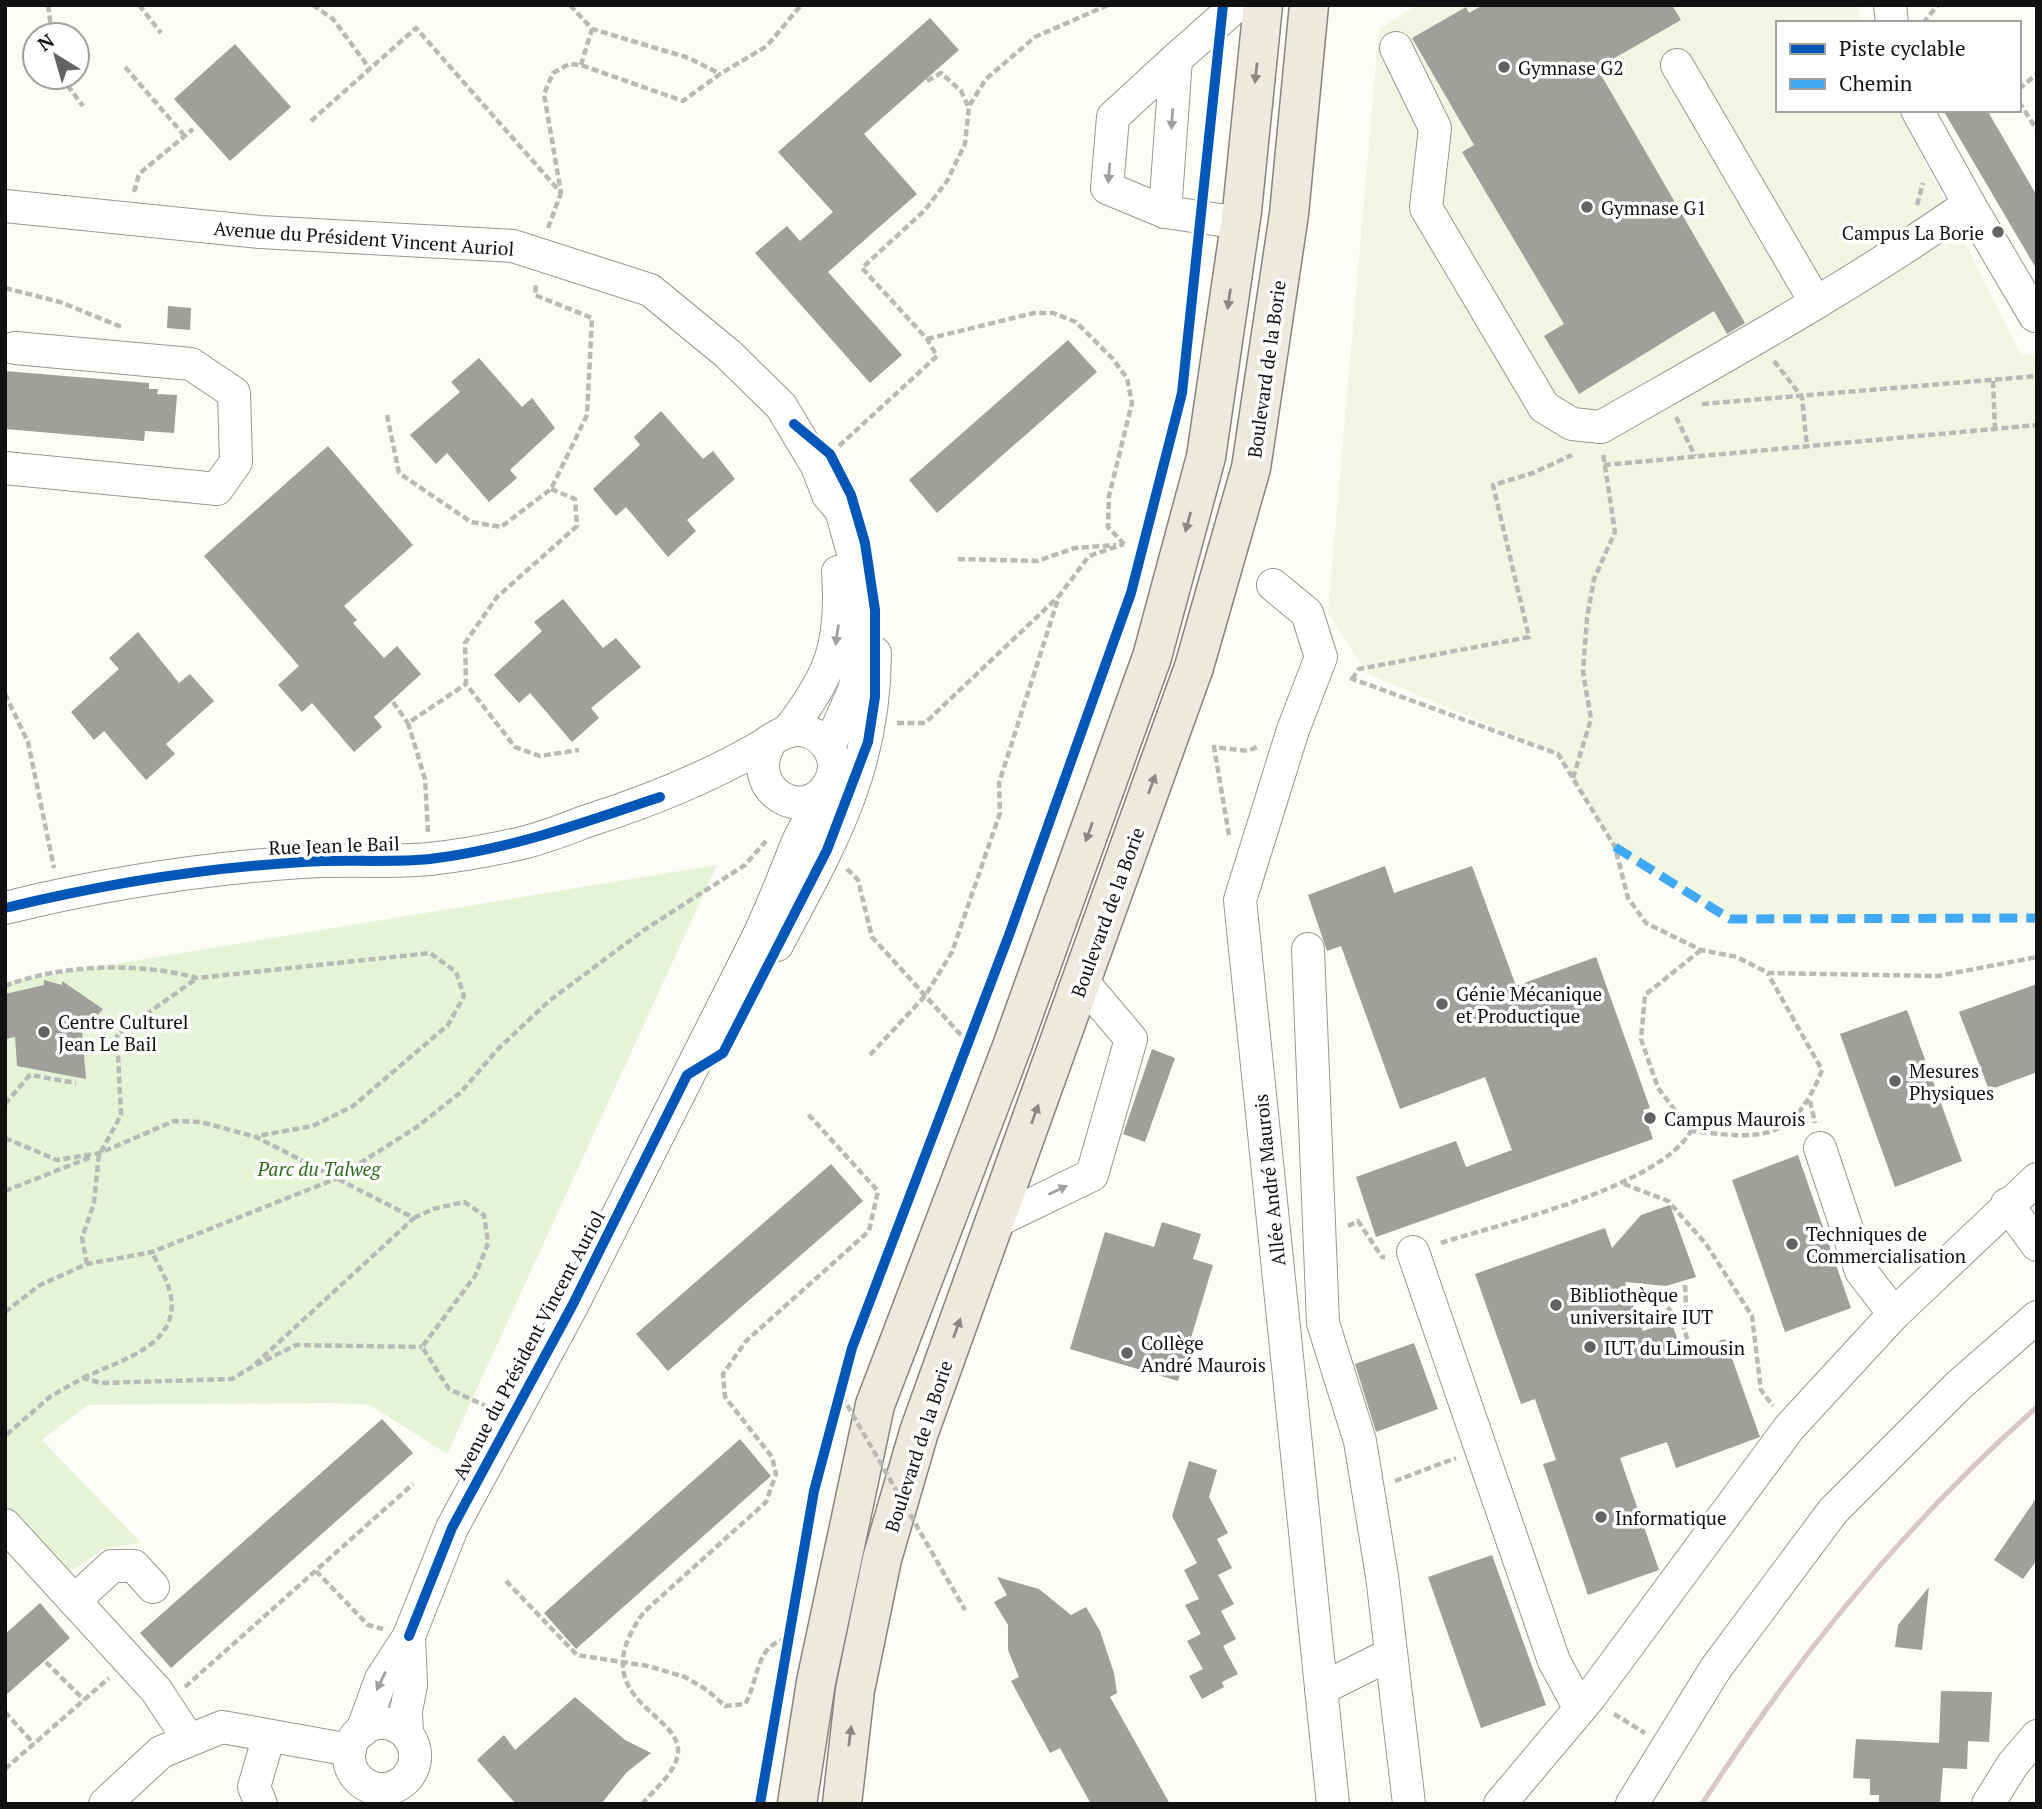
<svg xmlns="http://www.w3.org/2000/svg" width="2042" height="1809" viewBox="0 0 2042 1809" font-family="'PT Serif',serif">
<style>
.green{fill:#e7f3d7}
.pitch{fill:#f0f6e1}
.building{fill:#a19f9c}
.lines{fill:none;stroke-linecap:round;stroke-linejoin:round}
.minor-casing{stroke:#979795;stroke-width:34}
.major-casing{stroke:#858482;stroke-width:41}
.path{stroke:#b9b9b8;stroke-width:4.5;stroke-dasharray:7 3.5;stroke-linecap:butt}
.minor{stroke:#fffffe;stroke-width:32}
.major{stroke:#ede9dc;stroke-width:38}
.rail{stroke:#d9c6c7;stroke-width:5}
.path-bridge{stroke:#b9b9b8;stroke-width:4.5;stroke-dasharray:7 3.5;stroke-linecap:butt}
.quiet{stroke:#3fa9f5;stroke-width:9;stroke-dasharray:18 9;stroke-linecap:butt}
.cycleway-casing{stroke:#fff;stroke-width:15}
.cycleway{stroke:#0057b8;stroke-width:10}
.oneway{fill:#8a8881}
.oneway2{fill:#a0a09f}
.poi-dot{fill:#646362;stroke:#fff;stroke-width:2.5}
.labels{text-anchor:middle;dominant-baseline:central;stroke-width:7;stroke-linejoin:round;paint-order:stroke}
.poi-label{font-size:19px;fill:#111;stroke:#fff;text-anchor:start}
.street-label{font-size:19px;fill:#111;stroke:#fff}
.park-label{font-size:19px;font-style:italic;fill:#2f6b1f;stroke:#fff}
</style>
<rect width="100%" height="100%" fill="#fdfcf7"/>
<polygon class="green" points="717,865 447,1454 370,1405 332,1403 88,1405 42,1440 141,1543 103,1549 76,1568 53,1577 5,1525 5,982"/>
<polygon class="pitch" points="1417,5 1858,5 1861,23 1778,23 1778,110 1899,110 2021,355 2037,354 2037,918 1730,919 1628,858 1615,847 1558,754 1368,674 1328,613 1379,29"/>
<g class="building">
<polygon points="1483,5 1672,5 1681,20 1597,68 1745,323 1727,334 1714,311 1579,394 1544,336 1564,324 1462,152 1474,145 1412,38 1466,7 1469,13"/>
<polygon points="930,18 959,50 864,134 917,194 828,272 902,355 870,383 755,253 787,226 800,241 833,212 778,152"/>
<polygon points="235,44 291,107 230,161 174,99"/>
<polygon points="1943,110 1987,110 2037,196 2037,270"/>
<polygon points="168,306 191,308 190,330 167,328"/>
<polygon points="1068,340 1097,372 937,513 909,480"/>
<polygon points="479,358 522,407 532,398 555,428 510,470 517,478 489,502 447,453 436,464 410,435 460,392 451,382"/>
<polygon points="5,371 149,383 149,389 158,389 157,394 177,395 174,433 145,431 144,441 5,429"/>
<polygon points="661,411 703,459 713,451 735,479 687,520 696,531 668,557 626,507 616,516 593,489 640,445 634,437"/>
<polygon points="328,446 413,545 344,606 357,620 353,623 384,658 397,646 421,674 374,717 382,727 354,752 312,703 302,712 278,685 299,666 204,556"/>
<polygon points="563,599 603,648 616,638 641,667 591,708 599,718 572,742 530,693 519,703 494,675 542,631 534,622"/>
<polygon points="138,632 179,683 190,674 214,701 166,744 175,754 146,780 104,731 94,740 71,712 119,669 109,658"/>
<polygon points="1385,866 1394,893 1472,866 1516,986 1596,957 1650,1108 1643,1110 1653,1139 1376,1237 1356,1177 1456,1141 1466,1167 1512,1150 1485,1077 1400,1109 1341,946 1327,951 1308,895"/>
<polygon points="44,980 62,985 62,981 103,1009 82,1032 86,1079 17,1066 15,1037 5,1039 5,994 44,985"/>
<polygon points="2037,984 2037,1072 1989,1090 1959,1012"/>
<polygon points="1907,1010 1962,1161 1895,1187 1840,1034"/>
<polygon points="1152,1049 1175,1058 1145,1142 1123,1134"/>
<polygon points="1798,1155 1851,1308 1785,1332 1732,1180"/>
<polygon points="831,1164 863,1201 668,1371 636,1334"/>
<polygon points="1670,1205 1696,1277 1666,1286 1625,1282 1643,1331 1671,1321 1683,1354 1725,1339 1760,1437 1676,1468 1667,1442 1620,1458 1659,1570 1588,1595 1543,1464 1556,1460 1535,1399 1521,1404 1475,1274 1605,1228 1612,1248 1641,1215"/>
<polygon points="1162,1222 1201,1234 1193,1259 1213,1265 1178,1381 1070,1349 1105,1232 1154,1247"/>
<polygon points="1414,1343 1438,1409 1376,1432 1355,1364"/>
<polygon points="382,1419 413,1453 171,1668 140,1633"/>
<polygon points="740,1439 771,1476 576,1649 544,1613"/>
<polygon points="1189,1461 1217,1470 1209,1497 1228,1533 1217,1539 1232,1568 1218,1575 1234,1604 1221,1611 1236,1639 1223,1646 1238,1674 1222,1682 1224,1687 1202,1699 1189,1676 1203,1669 1187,1641 1201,1634 1185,1605 1199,1599 1184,1570 1197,1563 1172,1516"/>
<polygon points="2037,1497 2037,1560 2023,1579 1994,1560"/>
<polygon points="1492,1555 1546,1705 1481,1728 1428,1577"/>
<polygon points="997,1577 1039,1589 1071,1615 1086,1607 1100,1631 1114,1673 1117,1693 1110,1697 1170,1804 1091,1804 1060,1748 1050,1753 1011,1681 1019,1677 1008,1650 1008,1625 994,1602 1007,1595"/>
<polygon points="1929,1587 1922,1650 1895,1647 1898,1625"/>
<polygon points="40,1603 70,1638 5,1696 5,1634"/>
<polygon points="1941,1691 1992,1692 1989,1742 1968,1741 1967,1769 1943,1768 1940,1804 1879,1803 1879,1795 1870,1795 1870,1779 1853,1778 1856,1739 1939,1743"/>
<polygon points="575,1697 625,1740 651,1753 627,1772 601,1804 516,1804 477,1760 504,1735 515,1750"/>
</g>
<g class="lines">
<defs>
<g id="minor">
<polyline points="1237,5 1176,59 1165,212 1241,223"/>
<polyline points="1890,5 1892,23"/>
<path d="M1396,48L1435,128L1426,208L1544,407L1572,424L1601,427C1725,356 1851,287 1969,204L1917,110"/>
<polyline points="1677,65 1816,303"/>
<polyline points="1969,204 2035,316"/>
<polyline points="5,206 260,232 513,246 650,290 728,354 781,406 817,466 828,495 841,510 855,560 862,613 860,662 854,690 829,747"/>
<polyline points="1165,212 1107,188 1113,117 1176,59"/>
<polyline points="5,468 217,489 236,462 234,393 191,364 15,348"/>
<polyline points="1273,585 1307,613 1321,657 1293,730 1240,900 1333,1804"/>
<path d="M787,732C831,676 843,644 838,572"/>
<path d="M5,908C106,883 198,869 302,862C344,859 387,863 429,859C459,856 492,850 522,843C544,838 566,829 587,821C647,802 702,780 757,749C767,743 778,734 789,731C819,724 845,757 829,784C804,827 741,788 771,741"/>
<path d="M777,945C830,845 875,770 875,653"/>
<polyline points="1308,949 1323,1323 1360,1441 1382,1576 1409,1804"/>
<polyline points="1820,1148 1861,1271 1894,1314"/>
<polyline points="2007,1204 2037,1245"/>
<polyline points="997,1221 1092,1175 1131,1039 1082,981"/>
<polyline points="1413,1252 1554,1661 1580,1709"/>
<polyline points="5,1525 156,1690 189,1740"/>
<polyline points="74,1601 112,1566 134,1566 153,1587"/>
<polyline points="1321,1689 1391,1654"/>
<circle cx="382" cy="1756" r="33"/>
<path d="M362,1731L381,1679L409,1636L452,1528L572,1306L751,951C769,916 782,882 796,846C804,827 816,811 823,792"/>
<polyline points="407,1734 406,1711 411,1685 409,1636"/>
<polyline points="105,1804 161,1752 222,1727 350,1750"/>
<polyline points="261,1804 254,1787 269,1736"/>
<polyline points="1500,1804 1590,1697 1789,1428 1894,1314 2037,1179"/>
<polyline points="1632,1804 1716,1668 1833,1511 1959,1385 2037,1317"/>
<polyline points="1988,1804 2013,1764 2037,1736"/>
</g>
<g id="major">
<polyline points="797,1804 816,1682 875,1405 1011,1049 1152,657 1206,457 1242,211 1263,5"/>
<polyline points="842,1804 855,1690 882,1559 919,1432 1194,667 1251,468 1289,214 1309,5"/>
</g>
</defs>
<use href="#minor" class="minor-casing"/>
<use href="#major" class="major-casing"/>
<g class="path">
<polyline points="48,5 52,35"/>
<polyline points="139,5 161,33"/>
<polyline points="313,5 333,19 370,69"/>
<polyline points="570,5 592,29 689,58 720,74"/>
<polyline points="1923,23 1938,5"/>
<polyline points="581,65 592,29"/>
<polyline points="125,67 184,135"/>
<polyline points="61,77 83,106"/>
<polyline points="927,81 941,73 961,91 968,106"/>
<polyline points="2019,89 2037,74"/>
<polyline points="2019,102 2037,130"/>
<polyline points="311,121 416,28 561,193 544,94 553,73 569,64 581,65 683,101 720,74 767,46 801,5"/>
<polyline points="134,192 139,174 193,129"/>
<polyline points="1917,205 1923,183"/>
<polyline points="548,228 561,193"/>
<polyline points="5,288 60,302 124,328"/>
<polyline points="927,339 1034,313 1053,313 1076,322 1112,358 1127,378 1132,403 1109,496 1108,527 1124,544"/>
<polyline points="1774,361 1802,397 1807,447"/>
<polyline points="1993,381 1995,429"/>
<polyline points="1702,404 2037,376"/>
<polyline points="387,415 399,473 471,522 501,527 551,489 587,415 592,318 535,295 536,284"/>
<polyline points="1676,417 1695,456"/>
<polyline points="839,446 937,356 927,339 862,268 925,210 947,181 965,144 969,106 986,79 1035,37 1108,5"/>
<polyline points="1604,465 2037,425"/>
<polyline points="551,489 575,499 577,526 497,597 465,643 466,684 515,747 540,756 579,750"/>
<polyline points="958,559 1037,561 1075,548 1116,545"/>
<polyline points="1350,678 1558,754 1615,847 1628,898 1646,923 1701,950 1737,957 1768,973 1938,976 2037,957"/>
<polyline points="1352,679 1359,669 1529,637 1493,485 1533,473 1572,455"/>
<polyline points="5,694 28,742 54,868"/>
<polyline points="393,702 408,723"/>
<polyline points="897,723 925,723 1058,597"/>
<polyline points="1573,778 1591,719 1583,672 1587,618 1594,579 1615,532 1603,453"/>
<polyline points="428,832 425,779 408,723 466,684"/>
<polyline points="1229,835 1214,747 1248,751 1257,747"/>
<polyline points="847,869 858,880 872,937 969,1044"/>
<path d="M1701,950L1645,995L1641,1039L1658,1088L1691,1131C1762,1139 1793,1143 1822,1070L1768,974"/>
<path d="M5,986C61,964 139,962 197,978L430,953L456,972L464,996L448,1025L353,1106L313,1126L257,1136"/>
<polyline points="870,1055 925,996 952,952 1000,813 999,783 1059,596 1089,556 1124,544"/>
<polyline points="1810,1101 1815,1123"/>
<polyline points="5,1104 30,1075 76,1083"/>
<polyline points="5,1138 57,1160 100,1153 174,1121 201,1122 256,1137 414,1218 252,1367 232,1379 101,1383 83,1378 51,1396 5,1436"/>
<polyline points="101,1152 121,1115 117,1035 196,979"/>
<polyline points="1624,1184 1668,1201 1706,1244 1752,1316 1761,1390 1773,1406"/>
<polyline points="5,1191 91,1157"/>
<polyline points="414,1218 433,1209 464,1202 484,1215 488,1243 475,1276 422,1347 449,1389 488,1407"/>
<polyline points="1348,1226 1358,1221 1382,1257 1385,1257"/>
<path d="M1441,1243C1503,1223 1659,1187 1691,1131"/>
<polyline points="87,1264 82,1238 94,1203 99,1153"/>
<polyline points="1653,1292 1682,1323 1689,1344"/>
<polyline points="5,1312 40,1285 87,1264 152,1252 335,1179 417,1127 461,1092 497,1050 549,1001 644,930 745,865 766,841"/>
<polyline points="863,1323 870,1327"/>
<polyline points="1682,1323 1686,1306 1685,1284"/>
<polyline points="256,1365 296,1345 422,1347"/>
<path d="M83,1378C120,1360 183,1345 170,1292C167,1279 158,1265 152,1252"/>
<polyline points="1395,1481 1456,1458"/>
<polyline points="316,1571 368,1625 383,1629"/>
<path d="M506,1581L577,1655L648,1666L685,1677L707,1690L725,1706L745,1704C759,1681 755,1643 787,1640"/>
<polyline points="46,1662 84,1700"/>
<polyline points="185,1687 413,1484"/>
<polyline points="5,1712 34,1744"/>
<polyline points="1614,1714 1645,1733"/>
<polyline points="5,1769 109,1678"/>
<path d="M642,1804C653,1791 671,1776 676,1761C695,1713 576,1705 644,1612L766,1502L776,1474L772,1457L725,1397L723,1374L746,1341L869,1231L878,1191L807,1113"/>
</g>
<use href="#minor" class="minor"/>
<use href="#major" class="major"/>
<path class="rail" d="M1702,1804C1795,1659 1907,1522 2037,1407"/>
<polyline class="path-bridge" points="842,1396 965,1610"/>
<polyline class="quiet" points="1615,847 1730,919 2037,918"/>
<defs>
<g id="cycleway">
<path d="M5,908C104,884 201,868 303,862C345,859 388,863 430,859C510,849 584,823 660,797"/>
<polyline points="409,1636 452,1528 572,1306 687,1075 723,1053 827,850 868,742 875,697 875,610 865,543 851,495 830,454 794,424"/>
<polyline points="760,1804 814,1491 852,1348 1009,935 1131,593 1182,393 1223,5"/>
</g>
</defs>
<use href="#cycleway" class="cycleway-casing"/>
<use href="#cycleway" class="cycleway"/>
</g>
<defs><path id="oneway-solid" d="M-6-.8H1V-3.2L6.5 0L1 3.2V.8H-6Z" transform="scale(1.75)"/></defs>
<g class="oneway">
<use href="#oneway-solid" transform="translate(1256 73) rotate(96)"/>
<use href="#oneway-solid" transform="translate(1229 299) rotate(98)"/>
<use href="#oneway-solid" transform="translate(1188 522) rotate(105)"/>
<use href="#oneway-solid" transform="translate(1152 784) rotate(-70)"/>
<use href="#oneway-solid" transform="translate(1089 832) rotate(110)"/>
<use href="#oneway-solid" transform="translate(1035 1114) rotate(-70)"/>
<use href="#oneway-solid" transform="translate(957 1328) rotate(-70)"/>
<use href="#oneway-solid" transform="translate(850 1736) rotate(-83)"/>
</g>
<g class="oneway2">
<use href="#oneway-solid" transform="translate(1172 119) rotate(94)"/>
<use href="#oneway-solid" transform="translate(1109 173) rotate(95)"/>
<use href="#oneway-solid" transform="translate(837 635) rotate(98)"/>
<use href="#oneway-solid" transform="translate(1058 1190) rotate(-25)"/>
<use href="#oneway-solid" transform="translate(381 1681) rotate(116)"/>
</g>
<g class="poi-dot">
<circle cx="1504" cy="67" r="7"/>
<circle cx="1587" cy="207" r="7"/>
<circle cx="1998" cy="232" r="7"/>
<circle cx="1442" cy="1004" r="7"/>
<circle cx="44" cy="1032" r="7"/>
<circle cx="1895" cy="1081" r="7"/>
<circle cx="1650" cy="1118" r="7"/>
<circle cx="1792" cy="1244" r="7"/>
<circle cx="1556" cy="1305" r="7"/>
<circle cx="1590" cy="1347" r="7"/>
<circle cx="1127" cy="1353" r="7"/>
<circle cx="1601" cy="1517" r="7"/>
</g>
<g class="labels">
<g class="poi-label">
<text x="1518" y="67">Gymnase G2</text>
<text x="1601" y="207">Gymnase G1</text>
<text x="1984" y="232" text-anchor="end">Campus La Borie</text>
<text x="1456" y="993">Génie Mécanique<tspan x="1456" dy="22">et Productique</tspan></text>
<text x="58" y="1021">Centre Culturel<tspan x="58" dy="22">Jean Le Bail</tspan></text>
<text x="1909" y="1070">Mesures<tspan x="1909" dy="22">Physiques</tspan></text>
<text x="1664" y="1118">Campus Maurois</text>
<text x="1806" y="1233">Techniques de<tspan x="1806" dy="22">Commercialisation</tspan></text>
<text x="1570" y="1294">Bibliothèque<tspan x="1570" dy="22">universitaire IUT</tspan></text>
<text x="1141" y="1342">Collège<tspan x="1141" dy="22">André Maurois</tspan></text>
<text x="1604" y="1347">IUT du Limousin</text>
<text x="1615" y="1517">Informatique</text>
</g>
<g class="street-label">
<text transform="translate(364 238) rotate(4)">Avenue du Président Vincent Auriol</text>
<text transform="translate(1266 369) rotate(-82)">Boulevard de la Borie</text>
<text transform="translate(334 845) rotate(-2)">Rue Jean le Bail</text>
<text transform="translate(1107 912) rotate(-70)">Boulevard de la Borie</text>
<text transform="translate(1269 1180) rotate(-96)">Allée André Maurois</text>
<text transform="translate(528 1345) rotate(-62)">Avenue du Président Vincent Auriol</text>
<text transform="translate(918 1446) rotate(-72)">Boulevard de la Borie</text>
</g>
<g class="park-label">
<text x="319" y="1168">Parc du Talweg</text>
</g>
</g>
<rect width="2042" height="1809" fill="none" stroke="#111111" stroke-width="14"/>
<rect x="1776" y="21" width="245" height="91" fill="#ffffff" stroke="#a0a0a0" stroke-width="2"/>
<rect x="1790" y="44" width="35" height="10" fill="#0057b8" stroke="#a0a0a0" stroke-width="2"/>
<text x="1839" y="56" font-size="21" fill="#111111">Piste cyclable</text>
<rect x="1790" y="79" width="35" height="10" fill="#3fa9f5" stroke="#a0a0a0" stroke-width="2"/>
<text x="1839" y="91" font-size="21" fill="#111111">Chemin</text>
<g transform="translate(56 56) rotate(323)"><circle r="33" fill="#ffffff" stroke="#a0a0a0" stroke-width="2"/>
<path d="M0-5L12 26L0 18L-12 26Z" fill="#646362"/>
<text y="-10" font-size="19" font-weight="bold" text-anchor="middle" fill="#111111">N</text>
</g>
</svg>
